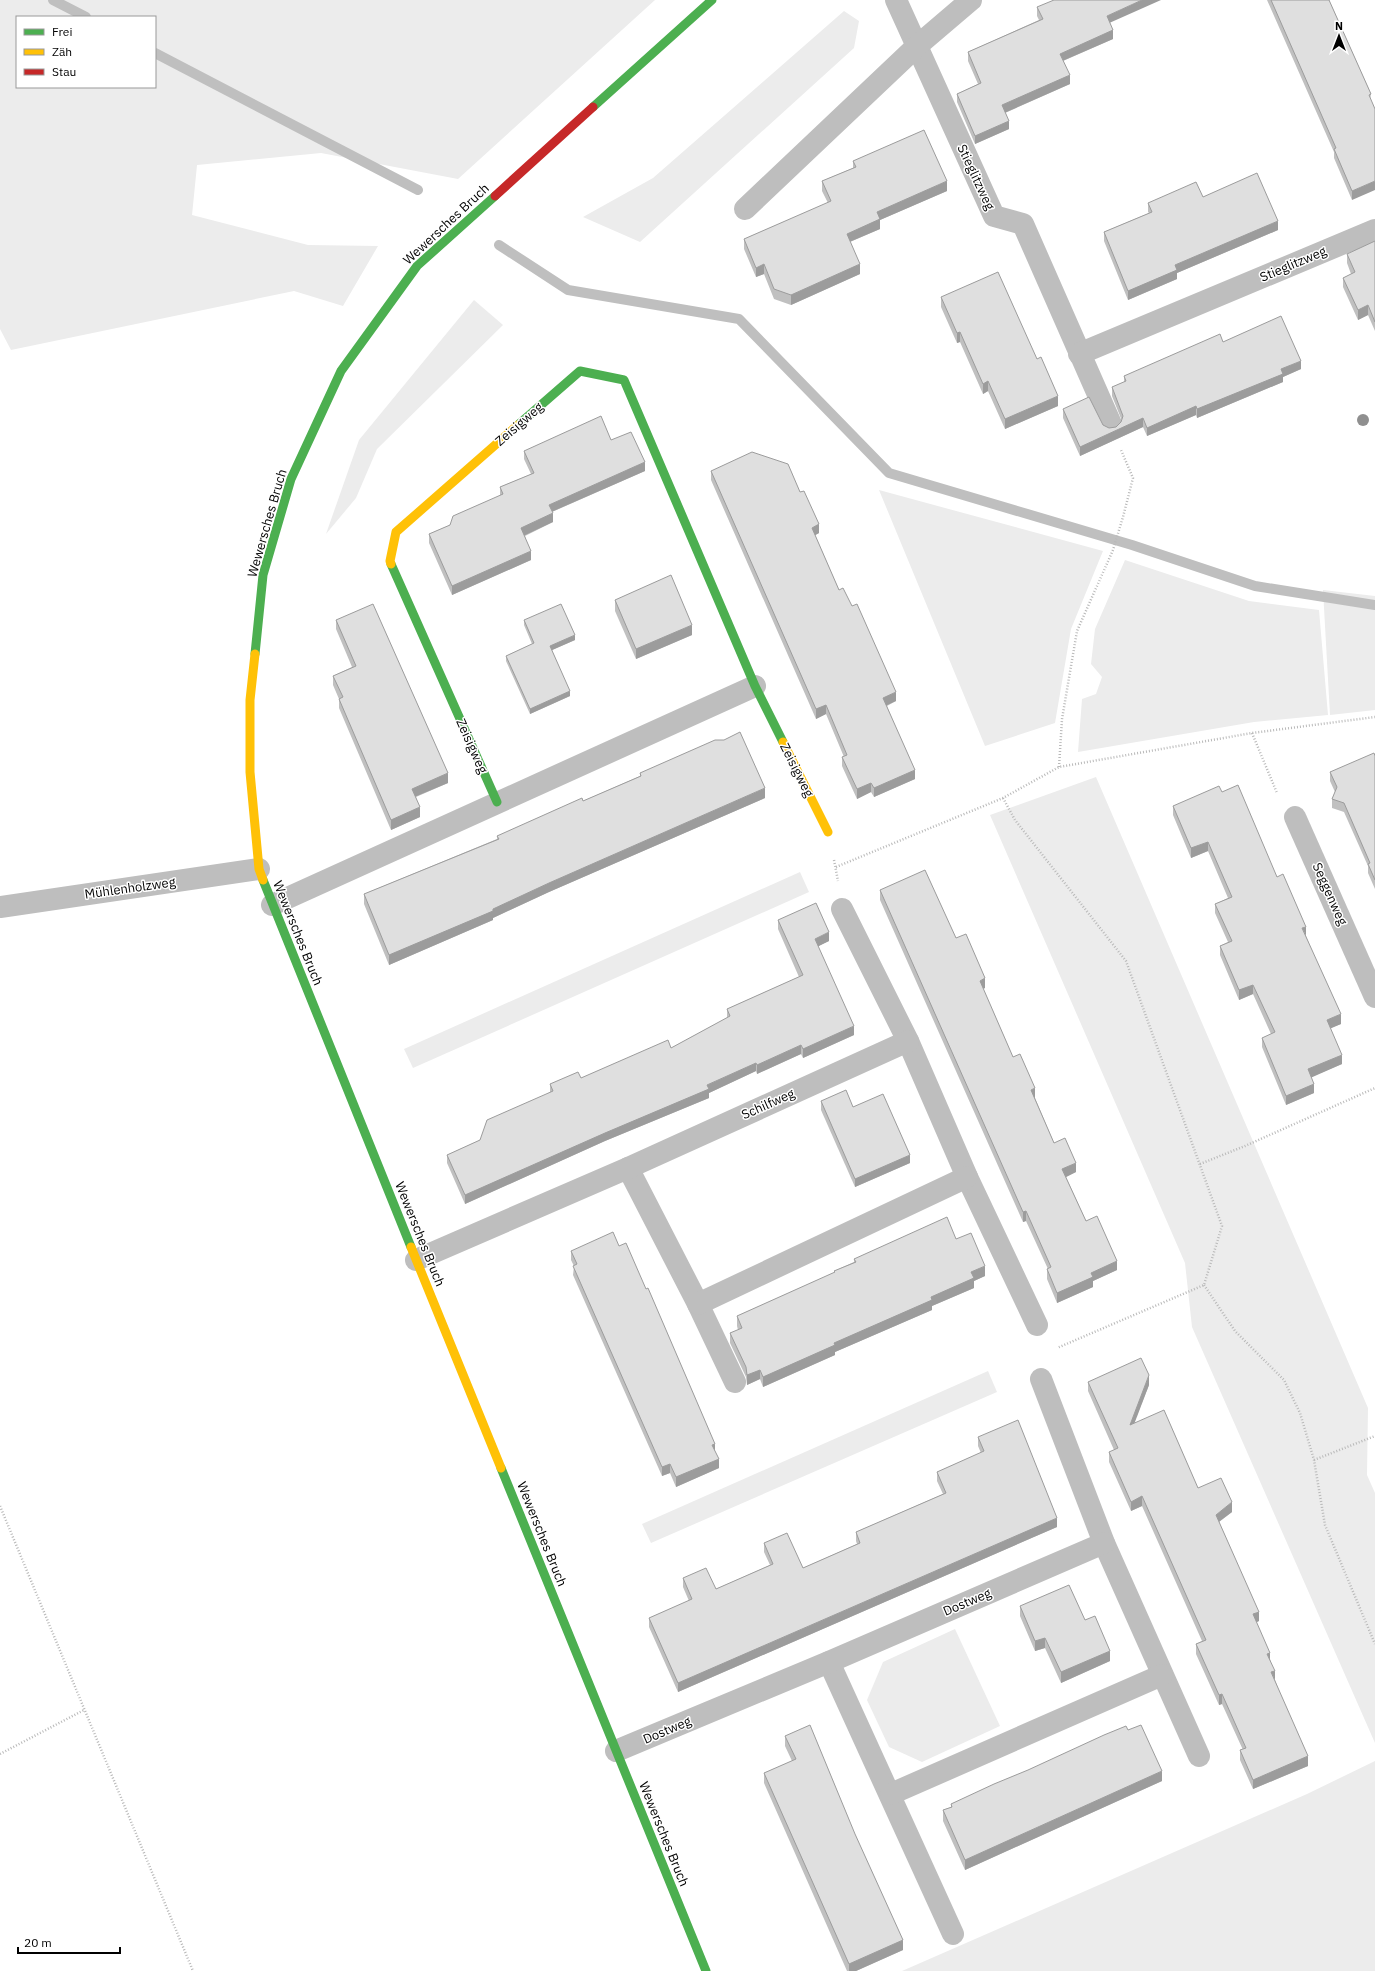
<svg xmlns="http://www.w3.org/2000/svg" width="1375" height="1971" viewBox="0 0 1375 1971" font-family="'IBM Plex Sans',sans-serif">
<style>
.green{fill:#ececec;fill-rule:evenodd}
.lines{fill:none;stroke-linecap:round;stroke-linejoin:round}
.stream{stroke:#bfbfbf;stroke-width:10}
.path{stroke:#b9b9b9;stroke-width:2.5;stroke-dasharray:1 2;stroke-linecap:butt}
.street{stroke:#bebebe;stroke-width:22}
.fast{stroke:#4caf50;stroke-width:9}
.slow{stroke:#ffc107;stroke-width:9}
.jam{stroke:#c62828;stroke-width:9}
.tree{fill:#8f8f8f}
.wall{fill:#c0c0c0}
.shaded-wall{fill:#9c9c9c}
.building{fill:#dfdfdf;stroke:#9c9c9c}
.labels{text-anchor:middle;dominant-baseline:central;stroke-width:3;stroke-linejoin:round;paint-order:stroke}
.street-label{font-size:13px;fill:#000;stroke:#fff}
</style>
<rect width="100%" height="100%" fill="#fff"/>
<g class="green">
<path d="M0,0H655L458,179L321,153L197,165L192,215L308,245L378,246L343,306L294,291L11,350L0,329ZM17,17H155V87H17Z"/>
<polygon points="844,11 859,21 854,48 640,242 583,217 653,178"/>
<polygon points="474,300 503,325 377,449 356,498 326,534 359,440"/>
<polygon points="879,490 1103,551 1071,629 1055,723 985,746"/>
<polygon points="1125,560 1249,601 1319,610 1328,715 1254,722 1078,752 1082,699 1096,694 1102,677 1091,664 1095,629"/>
<polygon points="1323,590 1375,596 1375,710 1330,715"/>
<polygon points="1096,777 1368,1408 1367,1475 1375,1493 1375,1743 1192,1327 1185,1263 990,815"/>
<polygon points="800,872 809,892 413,1068 404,1049"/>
<polygon points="988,1371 997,1392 651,1543 642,1524"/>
<polygon points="955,1629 1000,1726 922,1762 889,1747 867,1700 883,1662"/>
<polygon points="1375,1761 1375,1971 902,1971 1307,1794"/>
</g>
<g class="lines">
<g class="stream">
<polyline points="53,0 86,17"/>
<polyline points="155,53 418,190"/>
<polyline points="499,245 568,290 739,319 889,473 1132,545 1255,586 1375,605"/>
</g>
<g class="path">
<polyline points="1252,733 1277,793"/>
<polyline points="1059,767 1062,719 1077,631 1113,550 1123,517 1133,478 1121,450"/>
<polyline points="1003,798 1015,820 1126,961 1222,1226 1204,1285 1057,1348"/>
<polyline points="834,860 838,881"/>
<polyline points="836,867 1003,798 1059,767 1252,733 1375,717"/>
<polyline points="1200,1164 1245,1146 1375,1088"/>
<polyline points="1204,1285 1235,1331 1284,1380 1300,1413 1314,1460 1325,1525 1375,1644"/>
<polyline points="1314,1460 1375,1436"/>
<polyline points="0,1506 193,1971"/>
<polyline points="0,1754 84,1710"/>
</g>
<g class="street">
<polyline points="896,0 994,216 1023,224 1111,424"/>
<polyline points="745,209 917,46 971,0"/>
<polyline points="1079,354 1375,230"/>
<polyline points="1295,817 1375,997"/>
<polyline points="272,905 755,686"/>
<polyline points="0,907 259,869"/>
<polyline points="842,909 908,1041 967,1177 1037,1325"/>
<polyline points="628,1168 698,1304 735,1382"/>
<polyline points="416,1260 628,1168 908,1041"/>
<polyline points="698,1304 967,1177"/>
<polyline points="1041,1379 1104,1543 1199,1756"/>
<polyline points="829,1662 953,1934"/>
<polyline points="616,1751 829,1662 1104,1543"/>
<polyline points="891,1794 1162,1675"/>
</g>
<g class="fast">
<polyline points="593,107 712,0"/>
<polyline points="518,425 580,371 624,380 755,686 783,742"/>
<polyline points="391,564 497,802"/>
<polyline points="255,654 263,575 291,479 341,371 417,266 495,196"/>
<polyline points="263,880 411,1247"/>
<polyline points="501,1468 706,1971"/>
</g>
<g class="slow">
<polyline points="391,564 390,561 396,532 518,425"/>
<polyline points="255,654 250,700 250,772 259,869 263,880"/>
<polyline points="783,742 828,832"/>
<polyline points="411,1247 501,1468"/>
</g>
<polyline class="jam" points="495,196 593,107"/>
</g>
<circle class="tree" cx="1363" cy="420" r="6"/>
<g class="wall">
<polygon points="1267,0 1329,0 1371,94 1352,200 1334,158 1334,152"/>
<polygon points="1037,7 1110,23 1113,39 1063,61 1070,84 1005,113 1009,129 975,144 957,102 957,94 978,84 968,61 968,52 1039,20 1037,16"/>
<polygon points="853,161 947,191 880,220 880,229 850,242 860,274 791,305 774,299 764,274 756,277 744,249 744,239 828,203 822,191 822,181 853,168"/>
<polygon points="1203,197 1278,230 1177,273 1177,279 1128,300 1104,241 1104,232 1149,213 1148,212 1148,203"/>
<polygon points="1375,241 1375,331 1368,315 1358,320 1343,287 1343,278 1351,274 1347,263 1347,254"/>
<polygon points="941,297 1058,406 1005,429 988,391 983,394 960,342 957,343 941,307"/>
<polygon points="1223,342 1301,369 1283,377 1283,382 1197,418 1196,415 1147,436 1143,427 1080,456 1063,418 1063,409 1109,428 1116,427 1122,421 1112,396 1112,387 1124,382 1124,376"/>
<polygon points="611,440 645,471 552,512 553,522 525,536 531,560 452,595 429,543 429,534 450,525 500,496 500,487 531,474 524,459 524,451"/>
<polygon points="711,471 800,492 819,533 815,535 839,590 896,701 887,706 915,779 874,797 871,792 857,799 842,766 842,757 844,757 826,714 816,719 711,480"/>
<polygon points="615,600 692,635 636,659 615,611"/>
<polygon points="336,620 448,783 416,797 420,817 391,830 339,708 339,699 333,685 333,676 352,667 336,629"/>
<polygon points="524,620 575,640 552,650 570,696 530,714 506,661 506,656 532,644 524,625"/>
<polygon points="1375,756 1375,889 1368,873 1368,866 1344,812 1332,808 1332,799 1335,792 1330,781 1330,772"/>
<polygon points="640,773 765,798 549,892 493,918 493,920 389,965 364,904 364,894 497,839 497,836 583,801 640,776"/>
<polygon points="1222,792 1277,877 1306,936 1341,1024 1330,1028 1342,1064 1311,1077 1314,1093 1286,1105 1262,1047 1262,1038 1271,1034 1253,994 1239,1000 1220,955 1220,946 1228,942 1215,913 1215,904 1228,898 1208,851 1191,858 1173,815 1173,806"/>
<polygon points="880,890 956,938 985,988 983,989 1013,1057 1035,1098 1054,1143 1076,1172 1066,1177 1086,1221 1117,1270 1093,1281 1093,1287 1057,1303 1047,1279 1047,1269 1048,1269 1026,1221 1023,1222 880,900"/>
<polygon points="778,920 829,941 818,946 854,1035 803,1058 801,1054 757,1074 756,1071 709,1093 709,1098 605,1141 465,1204 447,1163 447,1155 480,1140 550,1092 550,1084 581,1078 671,1048 727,1018 727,1009 799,977 778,929"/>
<polygon points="821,1101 853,1107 910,1163 855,1187 821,1110"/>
<polygon points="956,1239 985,1276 974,1281 974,1288 932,1306 932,1310 835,1352 835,1355 763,1387 760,1379 747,1385 746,1377 730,1343 730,1333 738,1330 737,1326 737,1316 834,1273 834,1271 854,1262 854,1259"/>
<polygon points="619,1246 715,1451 719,1468 676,1487 670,1473 662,1476 573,1275 574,1266 571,1260 571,1251"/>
<polygon points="1088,1382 1149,1385 1134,1423 1198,1488 1232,1512 1219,1522 1259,1621 1256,1622 1270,1659 1275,1680 1308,1766 1253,1789 1240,1760 1240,1750 1243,1750 1222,1704 1219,1705 1196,1654 1196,1644 1202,1641 1142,1506 1131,1511 1109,1462 1109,1452 1114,1450 1088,1391"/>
<polygon points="978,1437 1057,1527 678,1692 649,1627 649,1618 689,1601 683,1587 683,1578 716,1589 770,1565 764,1552 764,1543 803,1568 857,1544 856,1541 856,1532 943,1494 937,1481 937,1472 981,1453 978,1446"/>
<polygon points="1020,1606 1085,1620 1110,1661 1061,1683 1045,1648 1035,1651 1020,1616"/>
<polygon points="1128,1730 1162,1781 965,1870 943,1821 943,1810 951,1807 951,1804"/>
<polygon points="785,1736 903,1950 856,1971 847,1971 764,1783 764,1773 792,1761 785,1746"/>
</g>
<g class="shaded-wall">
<polygon points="1142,0 1161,0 1107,24 1107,16"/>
<polygon points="1113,30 1113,39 1060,62 1060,54"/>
<polygon points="1070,75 1070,84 1002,114 1002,105"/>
<polygon points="1009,121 1009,129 975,144 975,136"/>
<polygon points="947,181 947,191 880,220 880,229 847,243 847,234 877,212"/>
<polygon points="1375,181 1375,190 1352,200 1352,191"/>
<polygon points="1278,221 1278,230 1177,273 1177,279 1128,300 1128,291 1175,265"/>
<polygon points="764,264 764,274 756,277 756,268"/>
<polygon points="860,264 860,274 791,305 791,295"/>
<polygon points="1368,305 1368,315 1358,320 1358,310"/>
<polygon points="960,332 960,342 957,343 957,333"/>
<polygon points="1301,361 1301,369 1283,377 1283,382 1197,418 1197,409 1281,369"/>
<polygon points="988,381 988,391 983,394 983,384"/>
<polygon points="1058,396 1058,406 1005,429 1005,419"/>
<polygon points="1196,406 1196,415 1147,436 1147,428"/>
<polygon points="1143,418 1143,427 1080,456 1080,447"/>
<polygon points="645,462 645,471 549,513 549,505"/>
<polygon points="553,513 553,522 521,537 521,528"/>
<polygon points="819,524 819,533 812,537 812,528"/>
<polygon points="531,551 531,560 452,595 452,586"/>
<polygon points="692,625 692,635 636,659 636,649"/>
<polygon points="575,635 575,640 550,651 550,646"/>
<polygon points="570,691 570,696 530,714 530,709"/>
<polygon points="896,692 896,701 883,707 883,698"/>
<polygon points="826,705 826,714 816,719 816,709"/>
<polygon points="915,770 915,779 874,797 874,788"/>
<polygon points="448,773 448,783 412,798 412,789"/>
<polygon points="871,783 871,792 857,799 857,789"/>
<polygon points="765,788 765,798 549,892 493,918 493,920 389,965 389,955 493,909 549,883"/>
<polygon points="420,807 420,817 391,830 391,820"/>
<polygon points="1208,842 1208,851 1191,858 1191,848"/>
<polygon points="1306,927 1306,936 1302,928"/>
<polygon points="829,932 829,941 815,948 815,939"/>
<polygon points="985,978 985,988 980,990 980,981"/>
<polygon points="1253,985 1253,994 1239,1000 1239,990"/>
<polygon points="1341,1014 1341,1024 1327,1030 1327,1020"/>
<polygon points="854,1026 854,1035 803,1058 803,1049"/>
<polygon points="801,1045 801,1054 757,1074 757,1065"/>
<polygon points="1342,1055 1342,1064 1308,1079 1308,1069"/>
<polygon points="756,1063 756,1071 709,1093 709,1098 605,1141 465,1204 465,1195"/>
<polygon points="1314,1084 1314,1093 1286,1105 1286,1096"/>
<polygon points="1035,1088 1035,1098 1031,1100 1031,1090"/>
<polygon points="910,1155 910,1163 855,1187 855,1179"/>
<polygon points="1076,1163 1076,1172 1062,1179 1062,1169"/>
<polygon points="1026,1211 1026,1221 1023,1222 1023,1212"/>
<polygon points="1117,1261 1117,1270 1093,1281 1093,1287 1057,1303 1057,1293 1091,1273"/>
<polygon points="985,1266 985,1276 974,1281 974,1288 932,1306 932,1310 835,1352 835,1355 763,1387 763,1377 931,1297 971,1272"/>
<polygon points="760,1370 760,1379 747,1385 747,1375"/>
<polygon points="1149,1375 1149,1385 1130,1435 1130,1425"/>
<polygon points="715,1444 715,1453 712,1445"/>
<polygon points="719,1459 719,1468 676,1487 676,1477"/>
<polygon points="670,1464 670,1473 662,1476 662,1467"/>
<polygon points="1142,1496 1142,1506 1131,1511 1131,1502"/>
<polygon points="1232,1502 1232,1512 1216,1524 1216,1515"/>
<polygon points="1057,1518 1057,1527 678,1692 678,1683"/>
<polygon points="1259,1612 1259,1621 1253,1624 1253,1614"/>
<polygon points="1045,1638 1045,1648 1035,1651 1035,1641"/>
<polygon points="1110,1651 1110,1661 1061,1683 1061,1672"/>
<polygon points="1270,1653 1270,1662 1267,1654"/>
<polygon points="1275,1671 1275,1680 1271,1672"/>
<polygon points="1222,1694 1222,1704 1219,1705 1219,1695"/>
<polygon points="1308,1756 1308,1766 1253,1789 1253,1780"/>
<polygon points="1162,1771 1162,1781 965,1870 965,1860"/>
<polygon points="903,1940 903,1950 856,1971 849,1971 849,1964"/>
</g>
<g class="building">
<polygon points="1054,0 1142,0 1107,16 1113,30 1060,54 1070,75 1002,105 1009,121 975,136 957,94 981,83 968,52 1043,19 1037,7"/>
<polygon points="1271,0 1329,0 1371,94 1369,95 1375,109 1375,181 1352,191 1334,149 1336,148"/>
<polygon points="924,130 947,181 877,212 880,219 847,234 860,264 791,295 774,289 764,264 756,268 744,239 831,201 822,181 856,167 853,161"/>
<polygon points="1257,173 1278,221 1175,265 1177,270 1128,291 1104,232 1152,212 1148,203 1196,182 1203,197"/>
<polygon points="1375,241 1375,322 1368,305 1358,310 1343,278 1355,272 1347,254"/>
<polygon points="998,272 1037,359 1041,357 1058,396 1005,419 988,381 983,384 960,332 957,333 941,297"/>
<polygon points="1281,316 1301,361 1281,369 1283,374 1197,409 1196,406 1147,428 1143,418 1080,447 1063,409 1089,397 1103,425 1109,428 1116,427 1121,422 1123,416 1112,387 1126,381 1124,376 1220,334 1223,342"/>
<polygon points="601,416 611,440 631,432 645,462 549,505 553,513 521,528 531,551 452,586 429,534 450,525 453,516 503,494 500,487 534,473 524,451"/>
<polygon points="752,452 788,464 800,492 804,491 819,524 812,528 839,590 843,588 852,606 857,604 896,692 883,698 915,770 874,788 871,783 857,789 842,757 847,755 826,705 816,709 711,471"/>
<polygon points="671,575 692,625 636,649 615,600"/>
<polygon points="373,604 448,773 412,789 420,807 391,820 339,699 343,697 333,676 356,666 336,620"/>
<polygon points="561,604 575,635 550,646 570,691 530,709 506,656 534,643 524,620"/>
<polygon points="740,732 765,788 549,883 493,909 493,911 389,955 364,894 499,839 497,836 582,798 583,801 641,776 640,773 715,740 724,740"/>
<polygon points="1374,753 1375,756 1375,880 1368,864 1370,863 1344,803 1332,799 1337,787 1330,772"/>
<polygon points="1238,785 1277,877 1283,874 1306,927 1302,928 1341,1014 1327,1020 1342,1055 1308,1069 1314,1084 1286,1096 1262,1038 1275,1032 1253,985 1239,990 1220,946 1232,941 1215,904 1232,897 1208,842 1191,848 1173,806 1219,786 1222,792"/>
<polygon points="925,870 956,938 966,934 985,978 980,981 1013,1057 1020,1054 1035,1088 1031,1090 1054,1143 1065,1138 1076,1163 1062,1169 1086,1221 1097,1216 1117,1261 1091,1273 1093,1277 1057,1293 1047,1269 1051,1267 1026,1211 1023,1212 880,890"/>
<polygon points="816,903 829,932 815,939 854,1026 803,1049 801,1045 757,1065 756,1063 707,1085 709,1089 605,1133 465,1195 447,1155 480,1140 487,1120 553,1091 550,1084 578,1072 581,1078 668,1040 671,1048 730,1016 727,1009 803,975 778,920"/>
<polygon points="846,1090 853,1107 883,1094 910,1155 855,1179 821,1101"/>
<polygon points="947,1217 956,1239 971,1233 985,1266 971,1272 974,1278 931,1297 932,1300 834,1343 835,1345 763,1377 760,1370 747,1375 746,1367 730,1333 742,1328 737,1316 835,1272 834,1271 856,1262 854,1259"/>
<polygon points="613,1232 619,1246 626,1243 646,1289 648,1288 715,1444 712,1445 719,1459 676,1477 670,1464 662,1467 573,1266 577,1264 571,1251"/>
<polygon points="1141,1358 1149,1375 1130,1425 1164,1410 1198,1488 1221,1478 1232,1502 1216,1515 1259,1612 1253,1614 1270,1653 1267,1654 1275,1671 1271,1672 1308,1756 1253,1780 1240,1750 1246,1748 1222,1694 1219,1695 1196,1644 1206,1640 1142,1496 1131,1502 1109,1452 1118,1448 1088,1382"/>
<polygon points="1018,1420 1057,1518 678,1683 649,1618 692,1599 683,1578 706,1568 716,1589 773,1564 764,1543 787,1533 803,1568 860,1543 856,1532 946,1493 937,1472 984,1451 978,1437"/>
<polygon points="1069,1585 1085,1620 1095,1616 1110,1651 1061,1672 1045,1638 1035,1641 1020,1606"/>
<polygon points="810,1725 855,1834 903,1940 849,1964 764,1773 796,1759 785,1736"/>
<polygon points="1141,1725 1162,1771 965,1860 943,1810 952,1807 951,1804 994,1784 1028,1770 1104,1735 1126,1726 1128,1730"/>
</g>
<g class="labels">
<g class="street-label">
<text transform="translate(976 177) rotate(65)">Stieglitzweg</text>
<text transform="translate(446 224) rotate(-43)">Wewersches Bruch</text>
<text transform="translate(1293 264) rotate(-23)">Stieglitzweg</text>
<text transform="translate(519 424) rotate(-41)">Zeisigweg</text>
<text transform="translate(267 523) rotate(-74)">Wewersches Bruch</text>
<text transform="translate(472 746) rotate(66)">Zeisigweg</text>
<text transform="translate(797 770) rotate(63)">Zeisigweg</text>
<text transform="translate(130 888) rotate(-8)">Mühlenholzweg</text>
<text transform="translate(1330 894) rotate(66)">Seggenweg</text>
<text transform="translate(298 933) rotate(68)">Wewersches Bruch</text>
<text transform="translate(768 1104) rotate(-24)">Schilfweg</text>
<text transform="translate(420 1234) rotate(68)">Wewersches Bruch</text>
<text transform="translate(542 1534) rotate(68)">Wewersches Bruch</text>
<text transform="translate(967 1602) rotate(-23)">Dostweg</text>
<text transform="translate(667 1730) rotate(-23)">Dostweg</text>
<text transform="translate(664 1834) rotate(68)">Wewersches Bruch</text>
</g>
</g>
<rect x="16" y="16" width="140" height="72" fill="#ffffff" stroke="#999999"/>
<rect x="24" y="29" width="20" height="6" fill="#4caf50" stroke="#999999"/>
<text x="52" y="36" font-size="12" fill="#000000">Frei</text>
<rect x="24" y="49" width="20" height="6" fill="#ffc107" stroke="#999999"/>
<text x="52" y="56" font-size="12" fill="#000000">Zäh</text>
<rect x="24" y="69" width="20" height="6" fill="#c62828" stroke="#999999"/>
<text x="52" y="76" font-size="12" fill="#000000">Stau</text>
<g transform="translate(1339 36)" stroke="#ffffff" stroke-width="3" paint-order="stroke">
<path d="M0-3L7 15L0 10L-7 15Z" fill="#000000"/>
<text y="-6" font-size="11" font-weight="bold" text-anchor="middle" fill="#000000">N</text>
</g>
<path d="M18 1947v6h102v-6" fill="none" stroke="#000000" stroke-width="2"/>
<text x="24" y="1947" font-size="12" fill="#000000" stroke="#ffffff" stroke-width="3" paint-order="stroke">20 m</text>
</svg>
